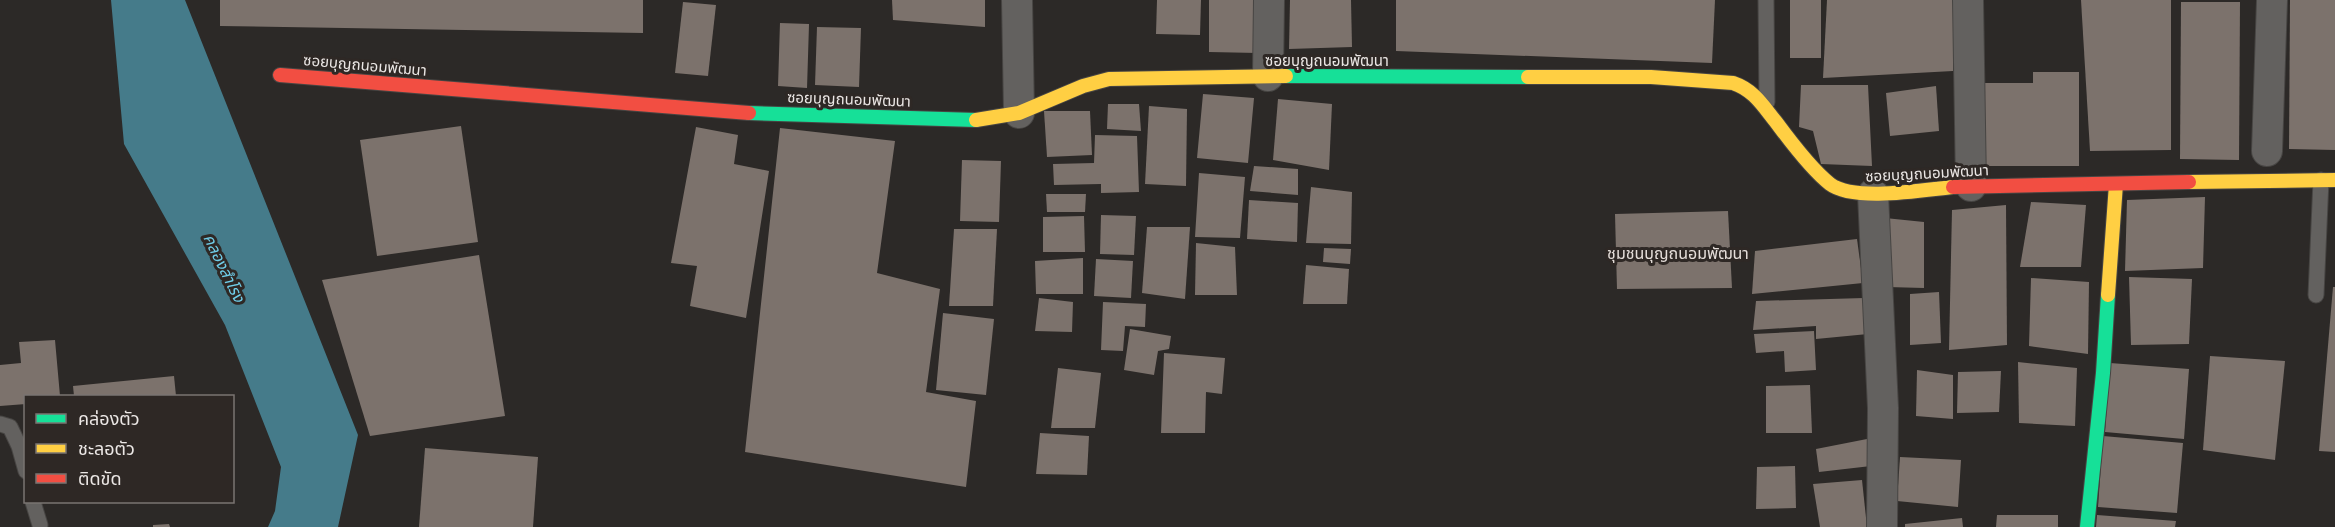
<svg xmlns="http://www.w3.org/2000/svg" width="2335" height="527" viewBox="0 0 2335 527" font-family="Poppins,'Noto Sans Thai',sans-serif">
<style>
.water{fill:#457b8a}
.building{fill:#7c726c}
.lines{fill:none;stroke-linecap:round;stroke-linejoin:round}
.lane-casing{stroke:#474543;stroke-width:17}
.street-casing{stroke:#474543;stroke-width:32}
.fast-casing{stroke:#474543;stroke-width:16}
.slow-casing{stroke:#474543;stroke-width:16}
.jam-casing{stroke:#474543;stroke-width:16}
.lane{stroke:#63615f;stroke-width:15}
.street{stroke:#63615f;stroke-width:30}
.fast{stroke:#16e098;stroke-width:14}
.slow{stroke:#ffcf43;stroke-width:14}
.jam{stroke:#f24e42;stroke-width:14}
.labels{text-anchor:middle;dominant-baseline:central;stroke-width:6;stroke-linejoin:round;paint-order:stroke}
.street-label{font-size:15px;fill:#ebe7e5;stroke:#2e2825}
.neighbourhood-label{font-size:16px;fill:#e5deda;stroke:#2e2825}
.water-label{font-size:16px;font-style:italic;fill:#70cee9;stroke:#2e2825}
</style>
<rect width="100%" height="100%" fill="#2c2927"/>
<polygon class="water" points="111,0 185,0 358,435 338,527 268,527 275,511 281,467 225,325 124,144"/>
<g class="building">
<polygon points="220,0 643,0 643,33 220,26"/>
<polygon points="892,0 985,0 985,27 893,20"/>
<polygon points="1157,0 1201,0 1200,35 1156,34"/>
<polygon points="1209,0 1259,0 1258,53 1209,52"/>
<polygon points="1290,0 1351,0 1352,47 1289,49"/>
<polygon points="1396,0 1715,0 1712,63 1396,51"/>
<rect x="1790" y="0" width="31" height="58"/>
<polygon points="1827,0 1955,0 1953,71 1823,78"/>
<polygon points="2081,0 2171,0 2171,150 2090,151"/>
<polygon points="2290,0 2335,0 2335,150 2289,149"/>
<polygon points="683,2 716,5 708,76 675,73"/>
<polygon points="2181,2 2240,2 2239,160 2180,159"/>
<polygon points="780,23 809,24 807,88 778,86"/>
<polygon points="817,27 861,28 859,87 815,85"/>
<polygon points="2033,72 2079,72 2079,166 1979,166 1979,83 2033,83"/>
<polygon points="1801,85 1868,85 1872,166 1821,164 1813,131 1799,127"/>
<polygon points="1936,86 1939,131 1890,136 1886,93"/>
<polygon points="1203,94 1254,98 1248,163 1197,158"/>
<polygon points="1278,99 1332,104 1329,170 1273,160"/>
<polygon points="1108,104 1139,104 1141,131 1107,129"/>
<polygon points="1149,106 1187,109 1186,186 1145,184"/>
<polygon points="1044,111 1090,111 1092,155 1047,157"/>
<polygon points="461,126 478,242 377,256 360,140"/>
<polygon points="696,127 738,135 734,164 769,171 746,318 690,306 697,266 671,263"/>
<polygon points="780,128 895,141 877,273 940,289 926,392 976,401 966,487 745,452"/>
<polygon points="1095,135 1137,136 1139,192 1101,193 1101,184 1054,185 1053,164 1094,163"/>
<polygon points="962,160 1001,161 999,222 960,221"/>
<polygon points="1254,166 1298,169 1298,195 1250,191"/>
<polygon points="1199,173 1245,177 1240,238 1195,237"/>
<polygon points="1311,187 1352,192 1351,244 1306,243"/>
<polygon points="1046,194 1086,194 1085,212 1047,212"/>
<polygon points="2205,197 2203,268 2125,271 2127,200"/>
<polygon points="1249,200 1298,203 1297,242 1247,239"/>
<polygon points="2031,202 2086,205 2081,267 2020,267"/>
<polygon points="2006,205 2007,345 1949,350 1952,210"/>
<polygon points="1728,211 1732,288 1617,289 1615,214"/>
<polygon points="1101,215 1136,216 1134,255 1100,254"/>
<polygon points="1084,216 1085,252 1043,252 1043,217"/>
<polygon points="1885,218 1924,222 1924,288 1887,287"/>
<polygon points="1147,227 1190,227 1185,299 1142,293"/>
<polygon points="954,229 997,229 993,306 949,306"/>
<polygon points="1857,239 1863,283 1752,294 1755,251"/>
<polygon points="1196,243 1235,247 1237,295 1195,295"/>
<polygon points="1324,248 1351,249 1350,264 1323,262"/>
<polygon points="479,255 505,416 370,436 322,280"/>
<polygon points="1083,258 1083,294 1036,294 1035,261"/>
<polygon points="1096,259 1133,261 1131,298 1094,296"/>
<polygon points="1306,265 1349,269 1347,304 1303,304"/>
<polygon points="2129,277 2192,279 2189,344 2131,345"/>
<polygon points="2031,278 2089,282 2088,354 2029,346"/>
<polygon points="2333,287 2335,287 2335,452 2319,451"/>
<polygon points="1939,292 1941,343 1910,345 1910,294"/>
<polygon points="1039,298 1073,302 1072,332 1035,331"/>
<polygon points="1864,298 1868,334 1816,339 1816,326 1753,330 1756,301"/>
<polygon points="1103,302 1146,304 1145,327 1125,326 1123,351 1101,350"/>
<polygon points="943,313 994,319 986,395 936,390"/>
<polygon points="1130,329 1171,336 1169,349 1158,351 1154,375 1124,370"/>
<polygon points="1814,331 1816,370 1785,372 1784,351 1756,353 1754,334"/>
<polygon points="55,340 60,396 26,396 26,404 0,406 0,365 21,363 19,342"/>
<polygon points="1164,353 1225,358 1222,394 1206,392 1205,433 1161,433"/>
<polygon points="2210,356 2285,361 2275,460 2203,450"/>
<polygon points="2018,362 2077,368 2075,426 2019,423"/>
<polygon points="2110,363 2189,369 2184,439 2105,432"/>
<polygon points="1058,368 1101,373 1095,428 1051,428"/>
<polygon points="1917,370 1953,375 1953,419 1916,416"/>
<polygon points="2001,371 1999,412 1957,413 1958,372"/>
<polygon points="174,376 176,396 74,396 73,386"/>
<polygon points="1810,385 1812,433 1766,433 1766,386"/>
<polygon points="1040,433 1089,436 1087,475 1036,474"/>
<polygon points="2103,436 2183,443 2177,513 2098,507"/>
<polygon points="1867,439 1871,466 1819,472 1816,449"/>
<polygon points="425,448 538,457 533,527 419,527"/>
<polygon points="1900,457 1961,460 1958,507 1897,501"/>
<polygon points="1795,466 1796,508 1756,509 1757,467"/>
<polygon points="1862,480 1867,527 1820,527 1813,484"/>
<polygon points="1997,515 2058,515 2058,527 1996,527"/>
<polygon points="2097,515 2176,521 2175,527 2096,527"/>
<polygon points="1962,518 1963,527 1905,527 1905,524"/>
<polygon points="169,524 170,527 153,527 153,525"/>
</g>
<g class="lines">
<defs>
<g id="lane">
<polyline points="1766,0 1767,102"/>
<polyline points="2316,295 2321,180"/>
<polyline points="0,424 10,427 19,446 26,471"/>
<polyline points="33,502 40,525"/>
</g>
<g id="street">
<polyline points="1017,0 1019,113"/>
<polyline points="1968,0 1971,186"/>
<polyline points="1268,76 1269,0"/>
<polyline points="2267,151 2272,0"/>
<polyline points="1873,194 1883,408 1882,527"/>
</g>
<g id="fast">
<polyline points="1286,76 1528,77"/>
<polyline points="749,113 976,120"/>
<polyline points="2087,527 2103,373 2108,295"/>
</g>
<g id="slow">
<path d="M1528,77H1651L1733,83C1754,90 1763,106 1776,122C1790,141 1812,170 1830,184C1854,202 1923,190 1953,187"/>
<polyline points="976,120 1019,113 1083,86 1109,79 1286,76"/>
<polyline points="2189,182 2335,180"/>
<polyline points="2108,295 2116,184"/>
</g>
<g id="jam">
<polyline points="280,75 749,113"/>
<polyline points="1953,187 2189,182"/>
</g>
</defs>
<use href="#lane" class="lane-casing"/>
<use href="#street" class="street-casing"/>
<use href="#fast" class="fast-casing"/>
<use href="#slow" class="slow-casing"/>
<use href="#jam" class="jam-casing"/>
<use href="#lane" class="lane"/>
<use href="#street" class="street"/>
<use href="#fast" class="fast"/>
<use href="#slow" class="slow"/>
<use href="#jam" class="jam"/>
</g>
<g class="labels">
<g class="street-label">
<text x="1327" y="60">ซอยบุญถนอมพัฒนา</text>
<text transform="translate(365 65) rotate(5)">ซอยบุญถนอมพัฒนา</text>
<text transform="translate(849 99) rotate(2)">ซอยบุญถนอมพัฒนา</text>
<text transform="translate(1927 173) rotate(-3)">ซอยบุญถนอมพัฒนา</text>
</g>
<g class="neighbourhood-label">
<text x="1678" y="253">ชุมชนบุญถนอมพัฒนา</text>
</g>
<g class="water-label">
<text transform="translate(224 268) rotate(64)">คลองสำโรง</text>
</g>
</g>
<rect x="24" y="395" width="210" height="108" fill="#2e2825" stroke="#7a7472" stroke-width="1.5"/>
<rect x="36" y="414" width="30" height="9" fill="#16e098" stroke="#7a7472" stroke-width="1.5"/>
<text x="78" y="425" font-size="18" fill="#ebe7e5">คล่องตัว</text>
<rect x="36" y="444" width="30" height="9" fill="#ffcf43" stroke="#7a7472" stroke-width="1.5"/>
<text x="78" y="455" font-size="18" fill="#ebe7e5">ชะลอตัว</text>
<rect x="36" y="474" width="30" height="9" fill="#f24e42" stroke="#7a7472" stroke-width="1.5"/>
<text x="78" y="485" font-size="18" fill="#ebe7e5">ติดขัด</text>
</svg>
